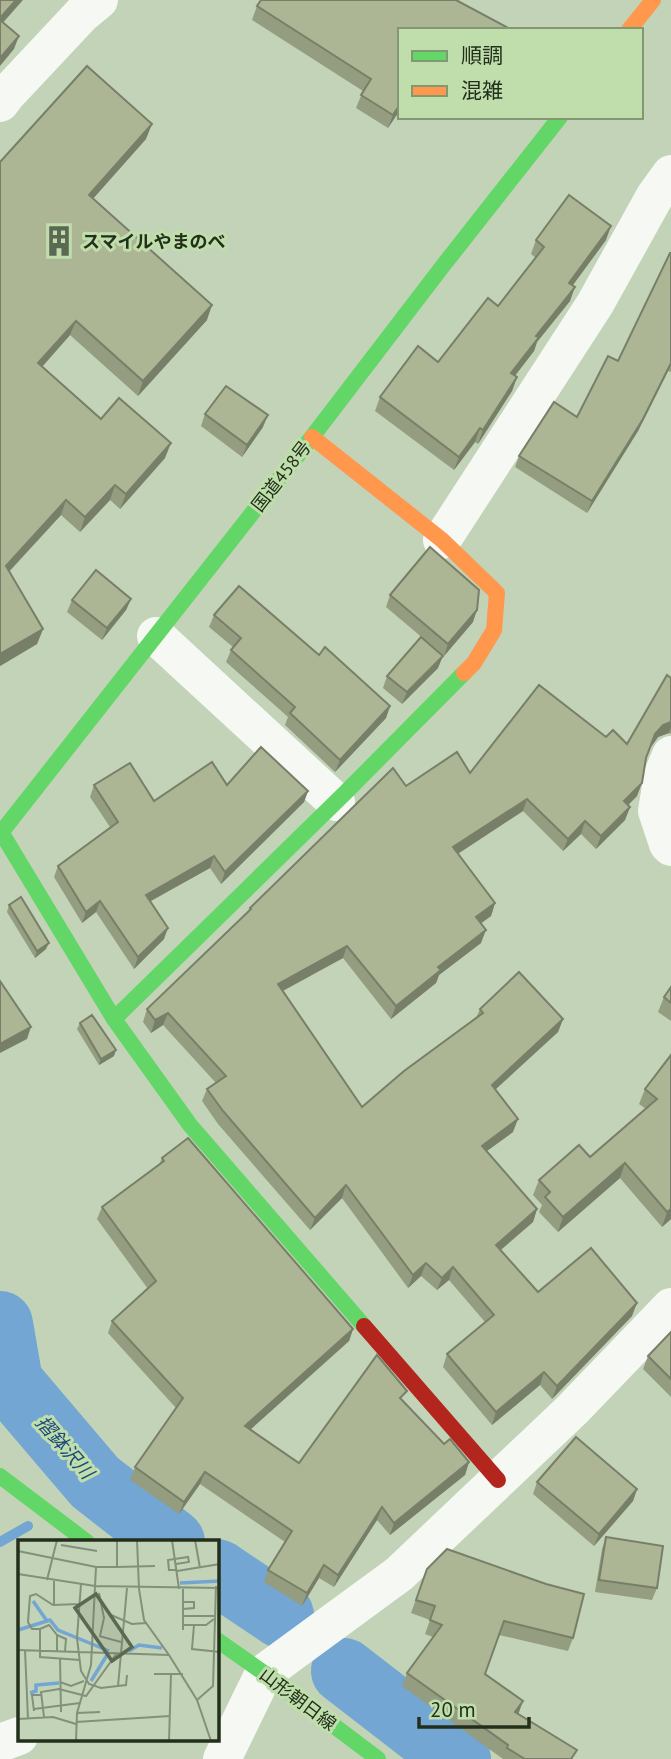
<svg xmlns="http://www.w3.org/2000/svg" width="671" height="1759" viewBox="0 0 671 1759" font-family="'PT Sans','Noto Sans JP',sans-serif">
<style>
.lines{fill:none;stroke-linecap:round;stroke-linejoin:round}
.stream{stroke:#73a6d3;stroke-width:10}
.river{stroke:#73a6d3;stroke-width:66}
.street{stroke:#f6f8f4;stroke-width:38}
.fast{stroke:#63d668;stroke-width:16}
.slow{stroke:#ff974d;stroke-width:16}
.jam{stroke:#b3261e;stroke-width:16}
.wall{fill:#949d7f}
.shaded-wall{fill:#787f68}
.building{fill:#acb694;stroke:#787f68;stroke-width:2}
.labels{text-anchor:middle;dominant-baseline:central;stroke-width:6;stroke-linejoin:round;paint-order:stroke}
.poi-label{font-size:18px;font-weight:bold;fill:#232f1b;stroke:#bfdeac;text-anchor:start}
.street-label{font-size:18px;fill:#232f1b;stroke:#bfdeac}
.water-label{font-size:19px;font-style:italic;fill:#1c487b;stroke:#bfdeac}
.inset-river{fill:none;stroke:#73a6d3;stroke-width:3.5}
.inset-road{fill:none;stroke:#829179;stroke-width:2}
.view{fill:#5b6852;fill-opacity:0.15;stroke:#5b6852;stroke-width:3.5}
.inset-edge{fill:none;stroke:#232f1b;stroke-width:3.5}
</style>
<rect width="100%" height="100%" fill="#c2d3b7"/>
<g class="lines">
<polyline class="stream" points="0,1542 28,1526"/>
<g class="river">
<polyline points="0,1324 10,1382 95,1482 172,1542"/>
<polyline points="217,1572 281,1615"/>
<polyline points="344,1671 458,1759"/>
</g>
<g class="street">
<polyline points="0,103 6,95 82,14 99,0"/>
<polyline points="442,540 595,304 655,196 671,174"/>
<polyline points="156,636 336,802"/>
<polyline points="671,755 663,774 657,811 668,844 671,847"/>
<polyline points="0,1743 19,1736"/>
<polyline points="222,1759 264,1673 399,1574 572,1410 671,1307"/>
</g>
<g class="fast">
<polyline points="1,832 114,1019 190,1125 364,1326"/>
<polyline points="0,834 312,437 442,267 560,117"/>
<polyline points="114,1019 345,793 464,673"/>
<polyline points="0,1476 87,1542"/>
<polyline points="217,1640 264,1673 378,1759"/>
</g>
<g class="slow">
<polyline points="629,30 653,0"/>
<polyline points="312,437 442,540 497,593 494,630 474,663 464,673"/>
</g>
<polyline class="jam" points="364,1326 498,1480"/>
</g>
<g class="wall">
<polygon points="257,6 400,30 400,110 388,128 356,108 363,91 252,20"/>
<polygon points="146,139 93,198 207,320 138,396 70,335 42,367 101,419 165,458 120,509 110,500 80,532 61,515 9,572 43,629 37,644 0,666 0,162"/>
<polygon points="536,240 606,240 573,285 570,301 537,342 534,351 515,376 517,377 512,391 478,444 475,442 454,470 375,411 380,397 438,362 498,306 536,258 531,254"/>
<polygon points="671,253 671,372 668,371 638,431 587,513 515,467 519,456 577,417 618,361"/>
<polygon points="205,414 263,427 242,457 201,426"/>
<polygon points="390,595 473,622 444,656 386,607"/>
<polygon points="131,599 126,610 102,640 67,612 72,600"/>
<polygon points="214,615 319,655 390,706 386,718 335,772 285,725 288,717 226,662 231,650 233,647 209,627"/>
<polygon points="438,668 402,704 383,688 387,676"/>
<polygon points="671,678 671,734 669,733 658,737 651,747 646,759 637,796 628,805 630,807 625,820 596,849 581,834 563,851 523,811 458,854 495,903 491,916 481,923 481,943 439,975 436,983 391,1019 343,958 283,991 362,1107 476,1018 480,1009 563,1019 558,1032 495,1090 513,1132 487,1151 537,1209 533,1222 501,1250 538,1292 632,1316 552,1399 540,1385 492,1425 443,1367 447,1354 485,1322 449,1280 437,1290 421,1276 408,1288 342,1198 310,1230 218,1124 202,1101 207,1089 216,1083 163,1025 151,1033 143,1022 147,1009 249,912 250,908 406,786 470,773 606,737 627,744"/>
<polygon points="94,785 154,801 227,785 308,791 304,802 221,884 210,868 150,901 164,939 134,969 96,912 82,923 54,877 58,866 110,827 90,797"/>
<polygon points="9,905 46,949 35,958 7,912"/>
<polygon points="671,987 671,1021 658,1012 664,997"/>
<polygon points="80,1023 114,1056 99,1065 77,1029"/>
<polygon points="671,1055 671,1219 662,1227 620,1178 558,1232 539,1212 542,1205 533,1195 539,1180 590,1157 646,1109 639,1104 645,1089"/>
<polygon points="162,1158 353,1329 349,1341 251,1429 299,1463 403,1401 444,1444 469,1462 465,1475 390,1535 377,1520 334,1587 319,1578 302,1606 264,1582 268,1570 285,1542 200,1484 179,1514 130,1480 135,1467 176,1408 108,1333 112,1321 148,1289 97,1219 102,1207 159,1165"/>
<polygon points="671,1332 671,1397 643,1369 648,1356"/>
<polygon points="537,1482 637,1489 633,1501 594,1546 533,1494"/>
<polygon points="606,1537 657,1588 652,1600 595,1592 602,1549"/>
<polygon points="427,1569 573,1638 568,1651 499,1635 485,1674 518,1714 573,1759 503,1759 402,1686 407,1673 433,1637 425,1634 430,1620 411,1613"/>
</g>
<g class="shaded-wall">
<polygon points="16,0 23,0 0,26 0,18"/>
<polygon points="19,36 14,49 0,66 0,58"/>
<polygon points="400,104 400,110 388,128 393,115"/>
<polygon points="152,124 146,139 84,209 89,195"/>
<polygon points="611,226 606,240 564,297 569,283"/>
<polygon points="575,287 570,301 537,342 534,351 506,387 511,373 536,336"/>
<polygon points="212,305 207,320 138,396 143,381"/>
<polygon points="76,321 70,335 33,377 38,363"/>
<polygon points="671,363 668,371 638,431 587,513 592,501"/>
<polygon points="517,377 512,391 478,444 483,430"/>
<polygon points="268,415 263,427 242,457 247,445"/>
<polygon points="480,428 475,442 454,470 459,457"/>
<polygon points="171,443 165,458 120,509 126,494"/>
<polygon points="115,485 110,500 80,532 85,517"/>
<polygon points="66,500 61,515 0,581 6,566"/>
<polygon points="131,599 126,610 102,640 107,628"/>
<polygon points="477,610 473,622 444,656 448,644"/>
<polygon points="43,629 37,644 0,666 0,654"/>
<polygon points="443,656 438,668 402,704 407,692"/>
<polygon points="390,706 386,718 335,772 340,760"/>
<polygon points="671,722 671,728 669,733 658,737 651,747 655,734 663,725"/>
<polygon points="642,783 637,796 619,814 624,801"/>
<polygon points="308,791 304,802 221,884 225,872"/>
<polygon points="527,799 523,811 448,860 453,847"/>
<polygon points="630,807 625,820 596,849 601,836"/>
<polygon points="585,821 581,834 563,851 568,839"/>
<polygon points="214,856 210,868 142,906 146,895"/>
<polygon points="100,901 96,912 82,923 86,912"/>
<polygon points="495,903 491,916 472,930 476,917"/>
<polygon points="168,928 164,939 134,969 138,957"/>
<polygon points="486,930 481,943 439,975 436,983 391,1019 396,1006 438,967"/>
<polygon points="49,943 46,949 35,958 37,951"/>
<polygon points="347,946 343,958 273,996 278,984"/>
<polygon points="168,1013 163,1025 151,1033 155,1020"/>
<polygon points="563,1019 558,1032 487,1097 492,1085"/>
<polygon points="31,1027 27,1039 0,1053 0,1044"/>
<polygon points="116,1050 114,1056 99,1065 101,1059"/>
<polygon points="518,1119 513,1132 477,1158 482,1146"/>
<polygon points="625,1163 620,1178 558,1232 563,1217"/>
<polygon points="346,1185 342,1198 310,1230 315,1218"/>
<polygon points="537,1209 533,1222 492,1257 496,1245"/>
<polygon points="671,1209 671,1219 662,1227 667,1212"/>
<polygon points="426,1263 421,1276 408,1288 413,1275"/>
<polygon points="453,1267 449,1280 437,1290 442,1278"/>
<polygon points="637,1303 632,1316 552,1399 557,1386"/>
<polygon points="353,1329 349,1341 241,1438 245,1426"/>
<polygon points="544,1372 540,1385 492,1425 496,1412"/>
<polygon points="469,1462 465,1475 390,1535 394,1523"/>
<polygon points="205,1472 200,1484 179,1514 184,1502"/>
<polygon points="637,1489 633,1501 594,1546 599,1534"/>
<polygon points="382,1507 377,1520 334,1587 338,1575"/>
<polygon points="324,1565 319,1578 302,1606 307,1593"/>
<polygon points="523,1701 518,1715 515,1712"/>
</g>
<g class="building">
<polygon points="0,0 16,0 0,18"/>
<polygon points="261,0 456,0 512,30 400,30 400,104 393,115 361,95 371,79 257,6"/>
<polygon points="0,20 19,36 0,58"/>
<polygon points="87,66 152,124 89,195 212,305 143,381 76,321 38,363 101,419 119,398 171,443 126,494 115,485 85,517 66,500 6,566 43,629 0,654 0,162"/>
<polygon points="569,195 611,226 569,283 575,287 536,336 539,337 511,373 517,377 483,430 480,428 459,457 380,397 418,346 438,362 488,298 498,306 544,247 536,240"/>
<polygon points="670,253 671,253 671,363 643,419 592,501 519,456 554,402 577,417 608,356 618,361"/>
<polygon points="226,386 268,415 247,445 205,414"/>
<polygon points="430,547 479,590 477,610 448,644 390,595"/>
<polygon points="96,570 131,599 107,628 72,600"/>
<polygon points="239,586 319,655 325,647 390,706 340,760 290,713 295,707 231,650 241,638 214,615"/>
<polygon points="421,637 443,656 407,692 387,676"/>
<polygon points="667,675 671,678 671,722 663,725 655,734 646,758 642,783 624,801 630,807 601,836 585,821 568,839 527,799 453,847 495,903 476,917 486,930 438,967 441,970 396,1006 347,946 278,984 362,1107 404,1071 483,1013 480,1009 519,972 563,1019 492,1085 518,1119 482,1146 537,1209 496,1245 538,1292 591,1248 637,1303 557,1386 544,1372 496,1412 447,1354 494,1315 453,1267 442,1278 426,1263 413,1275 346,1185 315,1218 223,1111 207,1089 226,1076 168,1013 155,1020 147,1009 251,909 250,908 393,768 406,786 457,752 470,773 539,685 606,737 613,730 627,744"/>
<polygon points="261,747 308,791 225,872 214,856 146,895 168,928 138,957 100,901 86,912 58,866 118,822 94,785 130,763 154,801 212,762 227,785"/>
<polygon points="21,897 49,943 37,951 9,905"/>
<polygon points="0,981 31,1027 0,1044"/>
<polygon points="671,987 671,1003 664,997"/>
<polygon points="92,1015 116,1050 101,1059 80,1023"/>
<polygon points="671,1055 671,1209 667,1212 625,1163 563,1217 545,1197 550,1192 539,1180 579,1145 590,1157 657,1099 645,1089"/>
<polygon points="188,1138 353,1329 245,1426 299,1463 377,1355 407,1391 400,1398 444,1444 450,1439 469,1462 394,1523 382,1507 338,1575 324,1565 307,1593 268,1570 292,1531 205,1472 184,1502 135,1467 183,1398 112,1321 156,1281 102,1207 164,1161 162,1158"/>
<polygon points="671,1332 671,1379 648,1356"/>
<polygon points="576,1437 637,1489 599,1534 537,1482"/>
<polygon points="606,1537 663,1546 657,1588 599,1580"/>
<polygon points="447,1549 546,1584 584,1594 573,1638 504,1621 485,1674 523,1701 515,1712 577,1750 571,1759 525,1759 507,1748 508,1745 407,1673 442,1625 430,1620 435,1606 416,1600 427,1569"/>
</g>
<defs>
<symbol id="building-bare" viewBox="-9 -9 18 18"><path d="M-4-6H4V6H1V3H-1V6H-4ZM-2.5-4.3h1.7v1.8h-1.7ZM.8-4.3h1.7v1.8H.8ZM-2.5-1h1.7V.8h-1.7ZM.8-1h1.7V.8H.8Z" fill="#5b6852" stroke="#bfdeac" stroke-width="2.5" paint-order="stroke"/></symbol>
</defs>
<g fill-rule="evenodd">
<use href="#building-bare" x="37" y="219" width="44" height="44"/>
</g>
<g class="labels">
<g class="poi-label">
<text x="82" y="241">スマイルやまのべ</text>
</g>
<g class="street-label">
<text transform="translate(281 476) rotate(-52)">国道458号</text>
<text transform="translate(298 1699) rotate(37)">山形朝日線</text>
</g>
<g class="water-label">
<text transform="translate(65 1447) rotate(49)">摺鉢沢川</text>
</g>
</g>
<g transform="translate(18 1540)">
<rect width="201" height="201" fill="#c2d3b7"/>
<path class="inset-river" d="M162,43L202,41M15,61L29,81M0,90L32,80L40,90L91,111M111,111L121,105L144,108M73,141L89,115M12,153L18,151V145L41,143"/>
<path class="inset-road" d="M119,0L121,49M154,0L161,49M177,0L182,28M43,5L79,11M0,11L78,27M158,24L171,22L170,17L150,20L151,30H159M99,27L137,26M159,31L202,24M0,34L77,46M29,40L39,0M36,41V65M63,44L59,98L63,131L71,144L83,148L108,145L109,135M77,46L202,48M121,49L126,80L151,115M81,53L86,78L82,96M61,64L35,65L18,54L12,56L10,82L14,89H22V117L62,120M165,69L176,68V62H165M93,75L114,84L128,83M165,76H196M165,85H188L196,79M176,85L174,109L202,112M22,89L31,85L39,95V111M165,90V49M39,95L48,99L47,111M81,96L103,102M0,110L151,115L179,160L193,201M7,110L10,179M42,118L43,172M136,134H165M42,142L53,146L66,141M100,146L109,48M179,160L195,146L198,46M16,169L62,163M16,171L14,155H23M59,173L82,172M26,177L23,152L41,149L68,156L99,113M0,179L35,177L58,184M58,182L152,176M58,201L59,173L73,125L78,27H99V0M151,201L153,134"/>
<path class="view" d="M78,54L114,107L94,121L57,68Z"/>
<rect width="201" height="201" class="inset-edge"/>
</g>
<rect x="398" y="28" width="245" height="91" fill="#bfdeac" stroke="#819872" stroke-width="2"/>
<rect x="412" y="51" width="35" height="10" fill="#63d668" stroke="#819872" stroke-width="2"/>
<text x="461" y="63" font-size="21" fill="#232f1b">順調</text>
<rect x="412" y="86" width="35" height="10" fill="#ff974d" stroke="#819872" stroke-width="2"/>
<text x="461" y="98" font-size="21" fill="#232f1b">混雑</text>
<path d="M419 1717v10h110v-10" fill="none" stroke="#232f1b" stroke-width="3.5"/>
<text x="430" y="1717" font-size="21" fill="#232f1b" stroke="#bfdeac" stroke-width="5" paint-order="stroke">20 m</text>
</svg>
